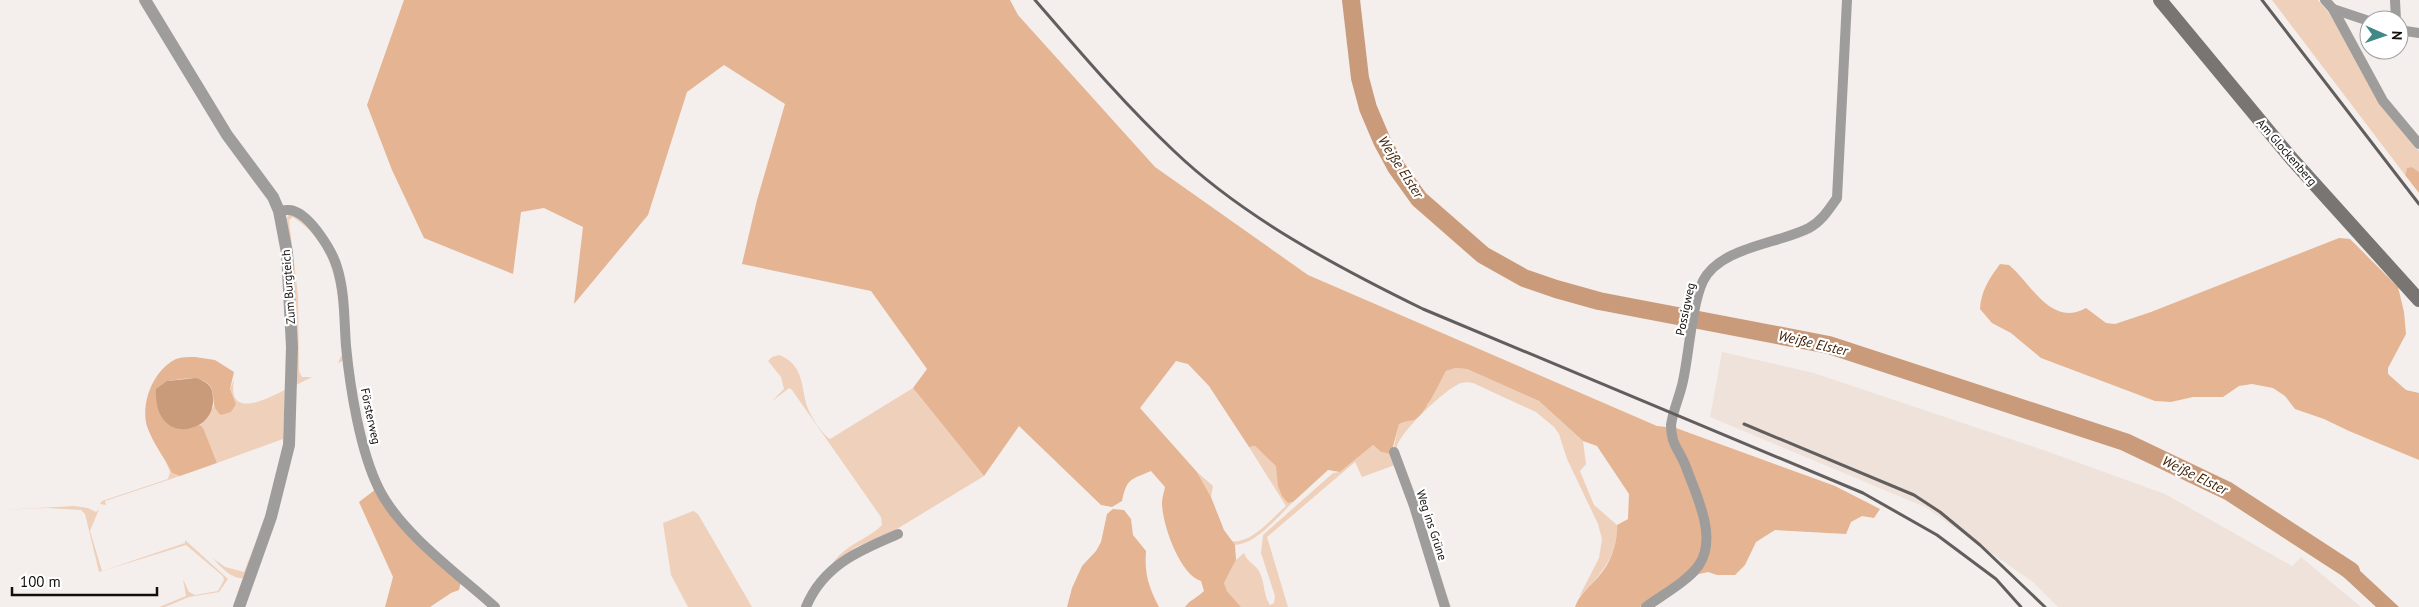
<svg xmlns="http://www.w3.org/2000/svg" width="2419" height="607" viewBox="0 0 2419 607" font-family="'PT Sans',sans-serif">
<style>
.built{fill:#eee2da}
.green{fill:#efd0bb}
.forest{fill:#e4b493}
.water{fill:#ca9b7b}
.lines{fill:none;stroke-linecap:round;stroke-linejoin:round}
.river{stroke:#ca9b7b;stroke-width:18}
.minor{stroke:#9f9d9c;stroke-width:10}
.tertiary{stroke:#9f9d9c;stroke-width:12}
.secondary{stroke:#787573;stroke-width:14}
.rail{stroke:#615e5d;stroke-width:3}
.labels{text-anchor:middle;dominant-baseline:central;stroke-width:4.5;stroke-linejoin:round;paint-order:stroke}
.street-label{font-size:12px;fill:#110f0e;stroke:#fff}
.water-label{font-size:14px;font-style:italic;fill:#412208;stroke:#fff}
</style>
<rect width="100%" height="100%" fill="#f4efec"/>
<polygon class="built" points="1722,352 1814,373 2046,451 2165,494 2292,566 2301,557 2361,607 2058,607 2033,582 1925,507 1710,417"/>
<g class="green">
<polygon points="2272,0 2318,0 2329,13 2394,121 2419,151 2419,172 2412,167 2407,168 2405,175"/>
<path d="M289,214C310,219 329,247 336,267C346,295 342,329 346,358C351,403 363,446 376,489L374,490L358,435L345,360L338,363L343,352C338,301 341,248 293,217L289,220L298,295L299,371L302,377H312L296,385L294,283L285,221Z"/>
<path d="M779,355C802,364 801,382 806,403C809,414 821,433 830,439L913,388L984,476L892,532L856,547L836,564L833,563C846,544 867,540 882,525L881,517L792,390L789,388L771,402L784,389L781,377L768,361L772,357Z"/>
<path d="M1455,368L1467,369L1539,401L1583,441L1586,464L1580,471L1594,505L1617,525C1619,555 1599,577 1579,597L1599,558L1602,539L1598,524L1567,459L1559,434L1554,427L1536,412L1473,383C1468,382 1465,382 1461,383C1446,388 1399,433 1397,447L1451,607H1447L1394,447L1399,423L1428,405L1432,393L1446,371Z"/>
<path d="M234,379C226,422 270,397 285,390L283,439L217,463L200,425L214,406L217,412L236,404L230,389Z"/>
<path d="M1373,445L1381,452L1391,454L1395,465L1362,477L1355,462L1267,537L1288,607H1241L1227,591L1224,583L1236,560L1244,553C1247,562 1254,563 1259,571C1265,581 1263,595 1270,605L1274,603L1275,596L1261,553L1263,535L1333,473L1340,472Z"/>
<path d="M1255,446L1277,466V477L1288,503L1293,502C1278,516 1257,544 1235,545L1231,541C1251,545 1272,518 1286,506L1249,447Z"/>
<polygon points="165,460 172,473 180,476 105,501 106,505 100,504 102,501 168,479 170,472"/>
<polygon points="1197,472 1213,486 1211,497"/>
<polygon points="74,506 88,508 96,512 99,509 90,531 102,571 185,543 185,540 228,579 219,592 189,597 165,607 159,607 186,596 183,579 189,592 195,595 218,591 224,580 223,576 186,545 99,572 85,514 81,510 46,508 0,510"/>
<polygon points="693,511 698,514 752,607 688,607 671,575 663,523"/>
<path d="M254,546L243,578C230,579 220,565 211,557L225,567L244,572Z"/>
</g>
<g class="forest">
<path d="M404,0H1010L1018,15L1155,167L1308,275L1657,426L1676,428L1835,486L1880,509L1874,518L1862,516L1851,522L1846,534L1775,530L1756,542L1745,565L1735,575H1717L1708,572L1699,574L1687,583L1662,592L1640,607H1575C1580,593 1590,587 1599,576C1611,563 1618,542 1617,525L1628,519L1629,494L1597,446L1583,441L1539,401L1467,369L1455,368L1446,371C1439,383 1425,415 1414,420C1409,421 1404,421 1399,424L1391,454L1381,452L1373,445L1340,472L1328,470L1293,502L1288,503L1282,496L1278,486L1276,466L1255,446L1249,447L1209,386L1188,364L1176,361L1140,408L1197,472L1211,497L1224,530L1235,545L1236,560L1224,583L1227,591L1241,607H1185C1191,599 1197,598 1204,591L1201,581C1180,575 1162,524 1162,503C1162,498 1164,492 1165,487L1151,471C1130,480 1127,478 1122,501L1112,507L1101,505L1019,426L984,476L913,388L927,369L871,291L742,264L757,200L785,104L724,65L687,92L648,215L574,304L583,227L544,208L521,212L513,274L424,238L392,170L367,105Z"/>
<polygon points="2412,167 2419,172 2419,193 2405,175 2407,168"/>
<path d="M2339,238L2350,239L2398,287L2404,312L2406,334L2388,368V374L2406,390L2419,393V460L2349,431L2324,419L2295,409L2285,396L2273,388L2252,384L2239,386L2223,397H2193L2171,402L2155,401L2041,358L2011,333L1992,323L1980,309C1981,291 1989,279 2000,264L2009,265C2031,283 2051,328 2086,308L2106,323L2115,324L2151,312Z"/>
<path d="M195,357L215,360L234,372L230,389L236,404L231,412L221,415C213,409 214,404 213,395C211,372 182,379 167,381L189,429L200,425L203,428L217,463L180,476L172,473C165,458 154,445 148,429C139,405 153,370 176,359C182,357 189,357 195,357Z"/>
<polygon points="376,489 461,581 459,590 451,593 430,607 385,607 393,577 359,502"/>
<path d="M1113,509L1124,510L1131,519L1133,535L1146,551C1144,573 1149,588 1159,607H1067L1072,588L1082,566L1096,551L1101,542L1107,514Z"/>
</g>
<g class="water">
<path d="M196,378C208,382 213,386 213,399C215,435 153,447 156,389L167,381Z"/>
<polygon points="2343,555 2399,607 2376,607 2336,570 2331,558"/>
</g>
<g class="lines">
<polyline class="river" points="1351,0 1360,78 1368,108 1382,141 1396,167 1419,199 1483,255 1524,278 1556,289 1599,301 1829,345 2125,442 2228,491 2351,571"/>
<g class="minor">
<polyline points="2325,0 2333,9 2383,101 2419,144"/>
<polyline points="2395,0 2396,20"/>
<polyline points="2333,9 2369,21"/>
<polyline points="2399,30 2419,33"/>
<path d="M279,211C285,210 289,209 294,211C311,217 332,250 337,267C345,292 344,320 346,346C350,388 360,451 379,489C401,533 458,574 495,607"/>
<polyline points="1394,452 1414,506 1445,607"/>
<path d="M806,607C823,565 860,550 898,534"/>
<path d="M1646,607C1662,595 1687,582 1699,565C1718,537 1696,495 1686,467C1683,458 1676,449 1673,440C1672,436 1671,429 1671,425C1673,410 1680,396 1683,381C1689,354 1692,304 1703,281C1720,247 1778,244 1809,228C1822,221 1829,209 1837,198L1847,0"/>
</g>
<polyline class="tertiary" points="145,0 227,135 273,197 279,211 287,253 292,347 289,445 271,517 239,607"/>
<polyline class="secondary" points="2160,0 2291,158 2419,300"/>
<g class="rail">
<path d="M1035,0C1080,52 1124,104 1174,151C1243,217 1337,267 1423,309L1863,493L1937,535L1996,579L2021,607"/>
<polyline points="2262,0 2419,204"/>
<polyline points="1744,424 1914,495 1940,512 1980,545 2045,607"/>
</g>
</g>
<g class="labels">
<g class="street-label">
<text transform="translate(2287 152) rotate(49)">Am Glockenberg</text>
<text transform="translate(288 287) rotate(-94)">Zum Burgteich</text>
<text transform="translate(1685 309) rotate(-78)">Possigweg</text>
<text transform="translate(371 416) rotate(78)">Försterweg</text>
<text transform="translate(1432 525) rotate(72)">Weg ins Grüne</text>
</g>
<g class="water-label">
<text transform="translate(1401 167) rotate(57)">Weiße Elster</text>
<text transform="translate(1813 343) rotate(13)">Weiße Elster</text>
<text transform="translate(2195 475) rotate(26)">Weiße Elster</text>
</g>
</g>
<g transform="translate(2384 35) rotate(92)"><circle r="24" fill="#ffffff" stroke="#a09f9f"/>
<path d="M0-4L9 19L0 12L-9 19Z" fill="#418987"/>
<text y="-8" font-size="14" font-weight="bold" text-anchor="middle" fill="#110f0e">N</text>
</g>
<path d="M12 587v8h145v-8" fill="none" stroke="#110f0e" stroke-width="2.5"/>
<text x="20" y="587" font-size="15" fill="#110f0e" stroke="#ffffff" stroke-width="4" paint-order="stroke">100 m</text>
</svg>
